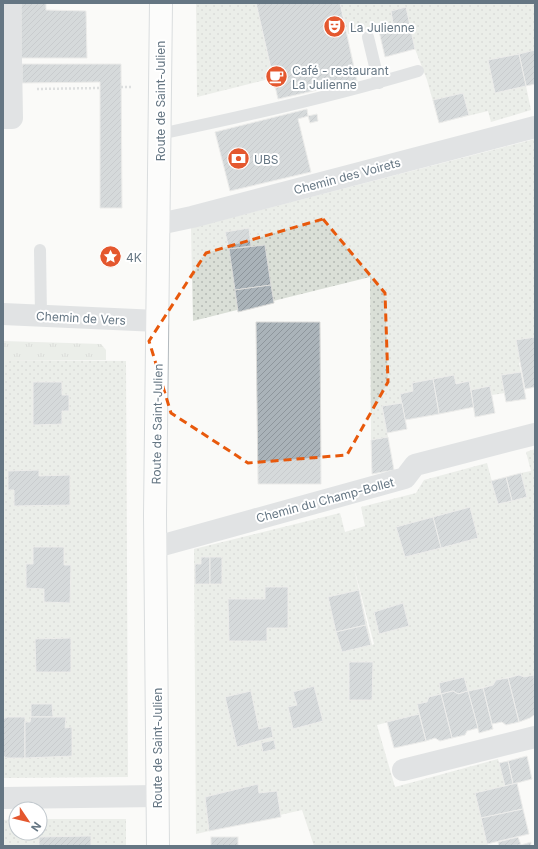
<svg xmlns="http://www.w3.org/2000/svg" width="538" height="849" viewBox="0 0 538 849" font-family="Inter,sans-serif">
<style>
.grass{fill:url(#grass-tufts)}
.garden{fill:url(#garden-dots);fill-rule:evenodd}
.building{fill:url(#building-hatch);stroke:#dcdcda}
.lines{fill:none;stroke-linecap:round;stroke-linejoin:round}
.secondary-casing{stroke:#b3babf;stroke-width:24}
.path{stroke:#bbbfc2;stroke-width:2.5;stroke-dasharray:2 2;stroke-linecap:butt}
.lane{stroke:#c3c8cc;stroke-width:12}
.street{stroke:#c3c8cc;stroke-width:22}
.secondary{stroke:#fff;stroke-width:22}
.marked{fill:none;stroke:#e8590c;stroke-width:3;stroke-dasharray:8 5;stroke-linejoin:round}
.labels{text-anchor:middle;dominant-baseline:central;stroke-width:4;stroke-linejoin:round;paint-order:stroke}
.poi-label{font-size:12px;fill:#657683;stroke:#fff;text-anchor:start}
.street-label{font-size:12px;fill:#657683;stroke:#fff}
</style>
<defs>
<pattern id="grass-tufts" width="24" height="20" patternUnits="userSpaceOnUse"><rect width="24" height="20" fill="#dadfd7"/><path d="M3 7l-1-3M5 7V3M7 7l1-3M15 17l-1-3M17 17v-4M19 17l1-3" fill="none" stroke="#b4b9b4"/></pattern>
<pattern id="garden-dots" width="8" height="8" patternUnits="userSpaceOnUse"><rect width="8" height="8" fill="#dadfd7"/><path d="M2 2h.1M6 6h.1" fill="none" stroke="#b4b9b4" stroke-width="1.8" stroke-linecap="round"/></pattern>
<pattern id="building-hatch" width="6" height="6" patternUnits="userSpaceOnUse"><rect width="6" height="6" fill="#aab3b9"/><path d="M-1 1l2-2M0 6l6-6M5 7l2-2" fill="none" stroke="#8e969c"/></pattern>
</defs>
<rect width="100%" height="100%" fill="#fafaf8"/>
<polygon class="grass" points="3,341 101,344 106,350 106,360 3,360"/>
<g class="garden">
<polygon points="196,3 256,3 273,78 197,97"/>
<polygon points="340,3 535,3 535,84 526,86 531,110 491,122 488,111 439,123 427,80 415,49 406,8 391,12 393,23 348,34"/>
<polygon points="535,139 535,337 516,340 521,362 519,363 521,372 502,375 505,393 492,395 490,386 471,390 469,381 400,394 402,403 382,406 388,437 371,440 370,277 193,321 191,228"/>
<polygon points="3,360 126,361 128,777 3,778"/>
<path d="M535,449V679L534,675L524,677L519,675L496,680L493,685L468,691L464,677L439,683L441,694L429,697L427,702L417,704L419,714L377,725L395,787L498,759L505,786L475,793L488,846H314L302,810L196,834L194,549L340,513L345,532L365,526L361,507L416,493L424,480L487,463L498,504L527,497L521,473L531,471L526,452ZM353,564L374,644L372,645Z"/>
<polygon points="16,819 16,833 40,833 40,819 126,819 126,846 3,846 3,820"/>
</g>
<g class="building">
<polygon points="21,3 46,3 46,10 86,11 87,58 21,58"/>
<polygon points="256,3 340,3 357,81 278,99"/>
<polygon points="406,7 415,49 385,57 378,27 393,23 391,11"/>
<polygon points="535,50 535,84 526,86 519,54"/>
<polygon points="519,54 526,86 495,93 488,60"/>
<polygon points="22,64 121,64 122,208 100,208 100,82 22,83"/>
<polygon points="463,93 469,115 439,123 433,100"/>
<polygon points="307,109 308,116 298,119 311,172 230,191 215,132"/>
<polygon points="317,114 318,121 310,123 308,116"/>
<polygon points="249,228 251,246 229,249 225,232"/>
<polygon points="265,245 271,285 235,290 229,249"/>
<polygon points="271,285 274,303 238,312 235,290"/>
<polygon points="256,322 320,322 321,484 258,484"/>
<polygon points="535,337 535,387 525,389 516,340"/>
<polygon points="521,372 526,399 506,402 501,375"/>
<polygon points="454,375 456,384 469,381 474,407 439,414 433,379"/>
<polygon points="433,379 439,414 405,420 400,394 413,391 412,383"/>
<polygon points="33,382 62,382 62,395 69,395 69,411 62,411 62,424 33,425"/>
<polygon points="490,386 495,413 475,417 471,390"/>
<polygon points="402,403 407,429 387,433 382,406"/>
<polygon points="388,437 394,470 372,474 371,440"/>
<polygon points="39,470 39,476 70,475 70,505 14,506 14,490 8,490 8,471"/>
<polygon points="521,473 527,497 512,501 506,477"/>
<polygon points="506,477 512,501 498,504 491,481"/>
<polygon points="470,507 478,538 441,548 433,517"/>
<polygon points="433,517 441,548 405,557 396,527"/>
<polygon points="33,547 64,547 64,565 71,565 70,603 44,602 44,589 26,588 26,564 33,564"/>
<polygon points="201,557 210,557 210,584 195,584 195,564 201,564"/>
<rect x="210" y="557" width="12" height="27"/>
<polygon points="265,587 288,587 288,628 267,628 267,641 229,641 228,599 265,599"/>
<polygon points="359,590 366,625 336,632 328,597"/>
<polygon points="403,603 409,626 379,634 374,612"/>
<polygon points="366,625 371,645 342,652 336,632"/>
<polygon points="71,638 71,672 36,672 35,639"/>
<polygon points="349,662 373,662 372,700 349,700"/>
<polygon points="519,675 524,677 534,675 535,714 530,718 519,722 508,678"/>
<polygon points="464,677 468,691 458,694 453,691 441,694 439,683"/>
<polygon points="508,678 519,722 506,725 502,722 492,724 483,688 493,685 496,680"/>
<polygon points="314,686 323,721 293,729 288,707 297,705 293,692"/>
<polygon points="483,688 493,729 479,733 468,691"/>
<polygon points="251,691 259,729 271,726 273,737 237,747 225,697"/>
<polygon points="453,691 458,694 468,691 478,728 467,731 465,735 452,738 441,694"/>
<polygon points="441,694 452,738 440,741 435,738 426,741 417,704 427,702 429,697"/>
<polygon points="31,704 52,704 53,717 31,717"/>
<polygon points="419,714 426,741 394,748 387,722"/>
<polygon points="7,717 25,717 25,758 7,758 3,756 3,719"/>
<polygon points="31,717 66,717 65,728 72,727 72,756 25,758 25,722 30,722"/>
<polygon points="274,740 276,749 263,752 261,743"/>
<polygon points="527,756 532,779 513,784 508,761"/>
<polygon points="508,761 513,784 505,786 499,763"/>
<polygon points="517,783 523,809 481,818 475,793"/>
<polygon points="258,784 259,793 277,791 281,817 209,831 205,797"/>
<polygon points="523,809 529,834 487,844 481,818"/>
<polygon points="91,836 91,846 39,846 39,837"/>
<rect x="211" y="837" width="27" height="9"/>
<polygon points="518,837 521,845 499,846 498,842"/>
<polygon points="531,842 531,846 517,846 521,845"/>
</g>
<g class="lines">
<defs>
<polyline id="secondary" points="158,846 155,515 161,3"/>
</defs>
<use href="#secondary" class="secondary-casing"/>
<g class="path">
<polyline points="121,87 131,87"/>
<polyline points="37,89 100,88"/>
</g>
<g class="lane">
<polyline points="368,37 379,83"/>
<path d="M160,134C246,116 334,96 418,71"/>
<polyline points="40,250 41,316"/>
</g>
<g class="street">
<polyline points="3,118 12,118 10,3"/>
<polyline points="159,224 192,217 535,127"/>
<polyline points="3,314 158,321"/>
<polyline points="156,547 405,478 415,465 535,434"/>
<polyline points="403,770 535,737"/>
<polyline points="3,798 158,796"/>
</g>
<use href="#secondary" class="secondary"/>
</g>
<path d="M0 0H538V849H0ZM323,219L385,293L388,382L347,455L248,463L171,413L149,341L206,253Z" fill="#fafaf8" fill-opacity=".55" fill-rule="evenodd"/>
<path class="marked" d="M323,219L385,293L388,382L347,455L248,463L171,413L149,341L206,253Z"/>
<defs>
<symbol id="theatre-disc" viewBox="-11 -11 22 22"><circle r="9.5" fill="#e4572e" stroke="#fff"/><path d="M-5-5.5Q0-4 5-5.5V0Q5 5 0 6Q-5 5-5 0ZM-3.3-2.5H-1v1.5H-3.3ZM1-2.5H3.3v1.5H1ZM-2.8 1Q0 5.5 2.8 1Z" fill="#fff"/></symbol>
<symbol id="cafe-disc" viewBox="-11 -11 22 22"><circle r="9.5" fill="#e4572e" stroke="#fff"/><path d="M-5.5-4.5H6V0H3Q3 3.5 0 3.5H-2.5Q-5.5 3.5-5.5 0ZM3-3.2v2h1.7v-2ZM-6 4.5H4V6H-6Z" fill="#fff"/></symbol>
<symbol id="bank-disc" viewBox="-11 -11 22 22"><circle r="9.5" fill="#e4572e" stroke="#fff"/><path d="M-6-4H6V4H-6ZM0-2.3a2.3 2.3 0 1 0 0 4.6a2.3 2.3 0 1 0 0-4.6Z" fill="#fff"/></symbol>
<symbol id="sight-disc" viewBox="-11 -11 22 22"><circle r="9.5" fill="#e4572e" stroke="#fff"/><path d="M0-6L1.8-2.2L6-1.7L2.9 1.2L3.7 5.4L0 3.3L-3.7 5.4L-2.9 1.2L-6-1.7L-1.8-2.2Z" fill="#fff"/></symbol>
</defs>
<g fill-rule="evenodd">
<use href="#theatre-disc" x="322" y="14" width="25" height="25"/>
<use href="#cafe-disc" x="264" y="64" width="25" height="25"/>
<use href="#bank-disc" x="226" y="146" width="25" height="25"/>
<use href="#sight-disc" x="98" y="244" width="25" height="25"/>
</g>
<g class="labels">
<g class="poi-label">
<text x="350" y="27">La Julienne</text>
<text x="292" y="70">Café - restaurant<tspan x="292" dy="14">La Julienne</tspan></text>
<text x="254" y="159">UBS</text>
<text x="126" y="257">4K</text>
</g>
<g class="street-label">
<text transform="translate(160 101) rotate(-90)">Route de Saint-Julien</text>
<text transform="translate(347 176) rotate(-15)">Chemin des Voirets</text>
<text transform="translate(81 318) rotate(3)">Chemin de Vers</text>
<text transform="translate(157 424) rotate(-89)">Route de Saint-Julien</text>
<text transform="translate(325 500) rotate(-15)">Chemin du Champ-Bollet</text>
<text transform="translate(157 748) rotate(-90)">Route de Saint-Julien</text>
</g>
</g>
<rect width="538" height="849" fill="none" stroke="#657683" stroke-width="8"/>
<g transform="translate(28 821) rotate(125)"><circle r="19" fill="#ffffff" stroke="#c1c8cd"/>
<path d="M0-3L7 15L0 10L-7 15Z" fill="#e4572e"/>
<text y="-6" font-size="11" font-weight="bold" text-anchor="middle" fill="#657683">N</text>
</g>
</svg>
